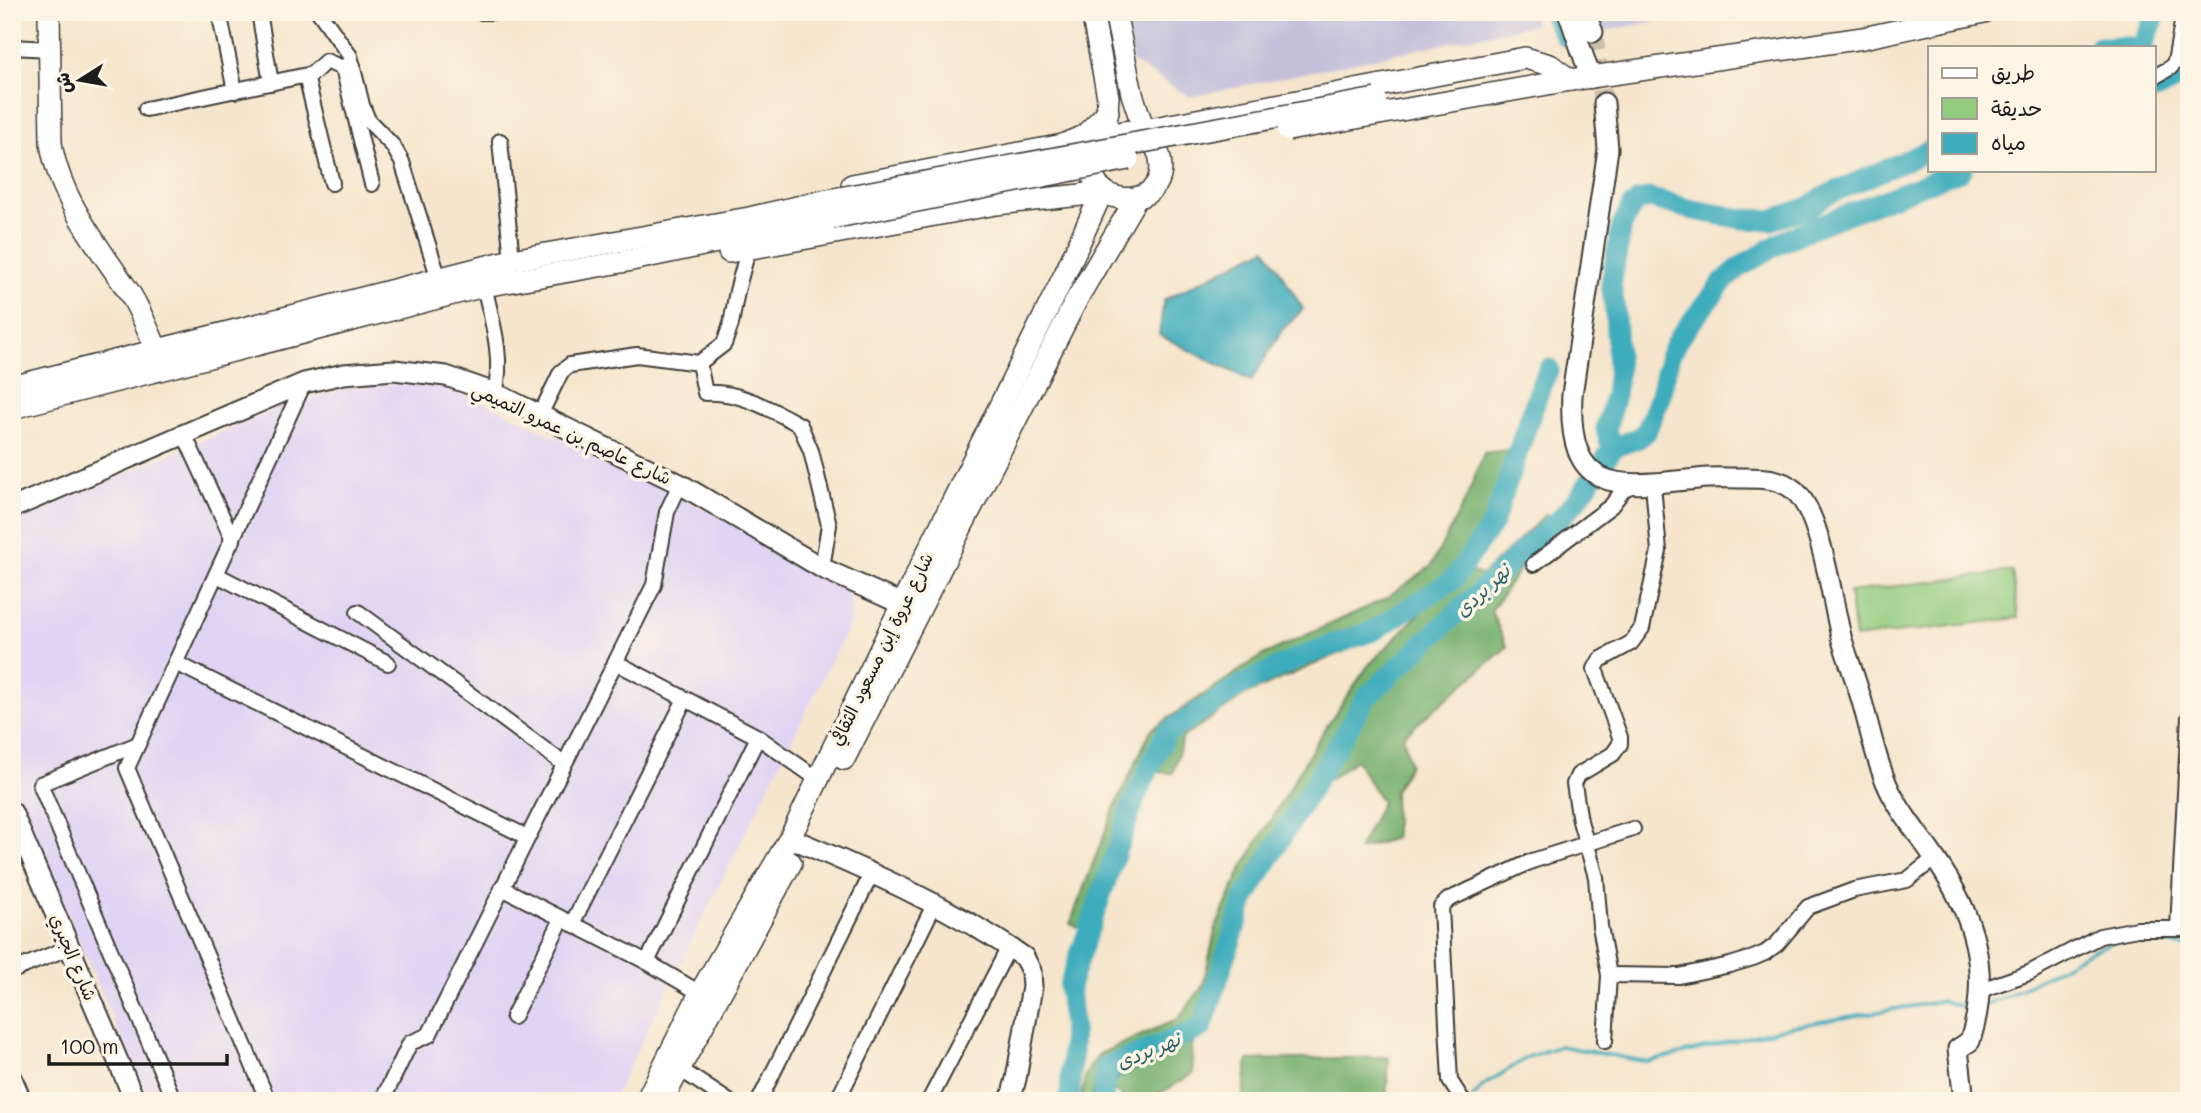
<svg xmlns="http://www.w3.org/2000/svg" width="2201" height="1113" viewBox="0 0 2201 1113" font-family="Mali,'Playpen Sans Arabic',sans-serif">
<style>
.built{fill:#e0d4f4}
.industrial{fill:#c4c0db}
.green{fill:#93cc7f;stroke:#58744e;stroke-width:2}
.forest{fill:#76b06e;stroke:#496645;stroke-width:2}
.water{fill:#3eacbc;stroke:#2d646c;stroke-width:2}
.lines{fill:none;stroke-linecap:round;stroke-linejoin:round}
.stream{stroke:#3eacbc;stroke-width:3.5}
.river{stroke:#3eacbc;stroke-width:21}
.secondary-tunnel{stroke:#cabda9;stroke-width:19;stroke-dasharray:19 10;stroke-linecap:butt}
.street-casing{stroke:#3d3a36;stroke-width:18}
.secondary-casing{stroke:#3d3a36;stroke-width:23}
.primary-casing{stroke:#3d3a36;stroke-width:24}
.street{stroke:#fff;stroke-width:14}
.secondary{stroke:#fff;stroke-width:19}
.primary{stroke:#fff;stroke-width:21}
.primary-bridge-casing{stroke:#3d3a36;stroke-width:24;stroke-linecap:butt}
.primary-bridge{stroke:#fff;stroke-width:21}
.labels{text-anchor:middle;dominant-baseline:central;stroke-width:7;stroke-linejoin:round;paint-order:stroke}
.street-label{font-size:18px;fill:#1c1c1c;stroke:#fcf5e5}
.water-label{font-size:19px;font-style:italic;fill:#2b5d64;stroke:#fcf5e5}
</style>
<rect width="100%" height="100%" fill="#fcf5e5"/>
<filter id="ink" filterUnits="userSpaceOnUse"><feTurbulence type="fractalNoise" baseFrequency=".0143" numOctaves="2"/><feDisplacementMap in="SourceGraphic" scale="14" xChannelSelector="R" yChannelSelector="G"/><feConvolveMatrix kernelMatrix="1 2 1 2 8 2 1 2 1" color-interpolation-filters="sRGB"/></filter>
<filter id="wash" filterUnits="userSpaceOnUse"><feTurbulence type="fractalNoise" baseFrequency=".00686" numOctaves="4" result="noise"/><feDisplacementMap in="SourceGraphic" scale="28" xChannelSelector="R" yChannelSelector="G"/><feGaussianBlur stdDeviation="1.57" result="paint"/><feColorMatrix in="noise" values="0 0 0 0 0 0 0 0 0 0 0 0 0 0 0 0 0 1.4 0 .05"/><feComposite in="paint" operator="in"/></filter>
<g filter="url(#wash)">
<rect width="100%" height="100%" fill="#f6e5cc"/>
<polygon class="built" points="395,384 444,387 491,405 840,576 851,600 851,621 612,1101 148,1101 12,785 12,521 283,406 346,388"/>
<g class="industrial">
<polygon points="1123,12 1531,12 1536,24 1190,97 1133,63"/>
<polygon points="1590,12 1708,12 1599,32"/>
</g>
<polygon class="green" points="2012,571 2018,618 1855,638 1849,592"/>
<g class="forest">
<path d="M1508,450L1490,511L1457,568L1482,575L1546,514L1563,528L1518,571L1491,611L1507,647L1403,736L1410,764L1394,791L1395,838L1358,850L1382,802L1356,760L1320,786L1298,829L1258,888L1239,945L1202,1015L1192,1046L1193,1073C1172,1087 1153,1101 1126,1101L1115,1090L1110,1101H1081L1085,1075L1099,1054L1178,1019L1203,986L1216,927L1241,870L1319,738L1367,667L1421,612L1377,637L1247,694L1183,737L1173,773L1156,772L1139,806L1096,935L1070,924L1113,811L1151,730L1263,655L1385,599L1431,566L1466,499L1484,453Z"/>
<polygon points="1389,1057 1386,1101 1242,1101 1248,1060"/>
</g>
<g class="water">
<polygon points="1266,248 1303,309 1283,329 1251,381 1159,335 1164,300"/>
<polygon points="1183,1036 1149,1063 1120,1077 1104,1088 1103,1101 1089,1101 1106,1067"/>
</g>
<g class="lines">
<g class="stream">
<polyline points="1986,1004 2008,996 2093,950 2116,941 2142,940 2189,947"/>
<polyline points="1473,1097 1484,1085 1528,1057 1560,1046 1648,1062 1789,1027 1942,1001 1968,1008"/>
</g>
<g class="river">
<polyline points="1552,12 1565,36"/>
<polyline points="2099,47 2132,47"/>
<polyline points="2142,47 2157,12"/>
<path d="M2154,90C2168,85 2182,77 2189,64"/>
<polyline points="1614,447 1609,441 1606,429 1615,395 1618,370 1615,311 1611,283 1622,226 1631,207 1639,201 1649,198 1689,209 1742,219 1772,220 1809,207 1825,196 1930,150"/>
<polyline points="1068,1101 1070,1095 1073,1029 1069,986 1135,798 1166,733 1244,684 1302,656 1375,630 1454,579 1493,523 1542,383 1549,369"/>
<polyline points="1103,1101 1106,1067 1202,1028 1245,898 1366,698 1530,544 1558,521 1579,497 1614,447 1639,438 1646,432 1660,397 1670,355 1678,339 1723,282 1740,267 1780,243 1814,227 1962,170"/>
</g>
</g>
</g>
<g filter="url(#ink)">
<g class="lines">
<polyline class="secondary-tunnel" points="1593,32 1604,103"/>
<defs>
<g id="street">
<polyline points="219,12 235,91"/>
<polyline points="259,12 271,83"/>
<polyline points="319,12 350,56 362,105 368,120 393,146 402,162 439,279"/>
<polyline points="481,12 494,12"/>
<polyline points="12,47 50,49"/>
<polyline points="343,68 372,184"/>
<polyline points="306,76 332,183"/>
<polyline points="2154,77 2170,68 2175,62 2184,12"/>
<polyline points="146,109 312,74 326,61 340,67 353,65"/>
<polyline points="500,141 512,260"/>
<path d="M748,250L737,291L731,324L724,344L699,363L705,393C740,391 770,409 800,425L811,451L829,525L822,568"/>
<path d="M484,286C492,321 504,358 495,393"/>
<polyline points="540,415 561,372 570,365 637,355 699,363"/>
<polyline points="184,434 233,540"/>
<polyline points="1534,564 1611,506 1624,489 1631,486"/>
<polyline points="217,575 388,663"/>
<polyline points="358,612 564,764"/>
<polyline points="615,662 758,737 819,780"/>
<polyline points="176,663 527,837"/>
<polyline points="138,744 40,784 174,1101"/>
<polyline points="502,888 647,962 700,993"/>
<polyline points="572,924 685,699"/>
<polyline points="2178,928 2189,717"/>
<polyline points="647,962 758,737"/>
<polyline points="12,971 70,947"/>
<polyline points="1609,975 1679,976 1730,965 1753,958 1765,953 1777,944 1808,907 1854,890 1907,880 1935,858"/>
<polyline points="1981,990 2029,973 2100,936 2137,929 2189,929"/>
<polyline points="513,1017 562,919"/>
<polyline points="1605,1041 1609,975 1600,926 1596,877 1580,821 1574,784 1578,775 1613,754 1620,744 1620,737 1595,669 1600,660 1631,643 1642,628 1659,551 1653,485"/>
<polyline points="680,1069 728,1101"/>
<polyline points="12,1072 24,1101"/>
<polyline points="268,1101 127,768 304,383"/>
<polyline points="382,1101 410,1043 429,1035 654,585 667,512 680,484"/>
<polyline points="759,1101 872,873"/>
<polyline points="837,1101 934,905"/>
<polyline points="929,1101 1009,947"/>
<polyline points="1463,1101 1450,1081 1441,907 1448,900 1532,861 1633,829"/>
</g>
<g id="secondary">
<polyline points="1568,12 1591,78"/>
<polyline points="1584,12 1593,32"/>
<path d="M1604,103L1608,149L1572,395C1567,497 1619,487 1697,479C1711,477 1725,478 1739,478C1760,478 1778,477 1794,490C1822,514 1832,603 1842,640C1849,662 1857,683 1863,705C1871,734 1877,764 1890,791C1902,815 1919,835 1934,857C1974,914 1992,972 1970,1041L1958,1049L1964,1101"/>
<polyline points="12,508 304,383 344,374 394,370 446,376 495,393 680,484 822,568 915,610"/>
<polyline points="12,812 135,1101"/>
<path d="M802,843C878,875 955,910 1024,957L1031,971L1032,987L1016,1079L1010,1101"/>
</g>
<g id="primary">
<path d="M49,12L51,143C59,197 97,245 127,289C140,308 148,331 158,352"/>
<polyline points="1092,12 1108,97 1106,124"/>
<polyline points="1115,12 1132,94 1144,130 1525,58 1550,65 1570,80"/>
<polyline points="1379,114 1570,80 1863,38 1984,12"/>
<path d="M1144,130C1150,139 1158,148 1160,158C1171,216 1076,209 1094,154C1102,132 1124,131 1144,130Z"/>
<polyline points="852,185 1063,145 1084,136 1108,112"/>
<polyline points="729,252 996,204 1081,195 1103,190"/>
<polyline points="12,387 512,260 749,218 828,200"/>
<polyline points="12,408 484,286 627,261 832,218"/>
<polyline points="844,759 1078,297 1136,199"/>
<polyline points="646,1101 700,993 791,836 902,604 1065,274 1103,190"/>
<polyline points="662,1101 791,863"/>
</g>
</defs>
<use href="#street" class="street-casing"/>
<use href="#secondary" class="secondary-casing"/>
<use href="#primary" class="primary-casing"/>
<use href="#street" class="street"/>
<use href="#secondary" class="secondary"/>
<use href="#primary" class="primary"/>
<defs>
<g id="primary-bridge">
<polyline points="1288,130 1379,114"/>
<polyline points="828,200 1376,99"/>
<polyline points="832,218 1128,159"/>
</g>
</defs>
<use href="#primary-bridge" class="primary-bridge-casing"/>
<use href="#primary-bridge" class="primary-bridge"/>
</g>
</g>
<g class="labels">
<g class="street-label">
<text transform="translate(572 433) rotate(25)">شارع عاصم بن عمرو التميمي</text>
<text transform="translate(881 649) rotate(-64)">شارع عروة إبن مسعود الثقافي</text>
<text transform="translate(74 957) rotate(67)">شارع الجبري</text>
</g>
<g class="water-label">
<text transform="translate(1482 590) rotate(-43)">نهر بردى</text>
<text transform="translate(1148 1050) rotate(-22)">نهر بردى</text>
</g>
</g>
<rect width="2201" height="1113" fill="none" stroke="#fcf5e5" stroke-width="42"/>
<rect x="1928" y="46" width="228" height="126" fill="#fcf5e5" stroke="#a29e95" stroke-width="2"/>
<rect x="1942" y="68" width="35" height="10" fill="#ffffff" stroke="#a29e95" stroke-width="2"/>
<text x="1991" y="80" font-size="21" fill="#1c1c1c">طريق</text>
<rect x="1942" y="98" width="35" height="21" fill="#93cc7f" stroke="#a29e95" stroke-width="2"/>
<text x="1991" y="116" font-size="21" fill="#1c1c1c">حديقة</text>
<rect x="1942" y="133" width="35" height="21" fill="#3eacbc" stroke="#a29e95" stroke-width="2"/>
<text x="1991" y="150" font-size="21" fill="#1c1c1c">مياه</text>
<g transform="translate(80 80) rotate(259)" stroke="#fcf5e5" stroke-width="5" paint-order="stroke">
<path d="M0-5L12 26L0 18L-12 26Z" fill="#1c1c1c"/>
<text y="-10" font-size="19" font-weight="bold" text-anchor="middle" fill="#1c1c1c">ش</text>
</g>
<path d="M49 1054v10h178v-10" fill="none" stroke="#1c1c1c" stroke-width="3.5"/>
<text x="60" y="1054" font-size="21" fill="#1c1c1c" stroke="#fcf5e5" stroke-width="5" paint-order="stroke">100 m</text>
</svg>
